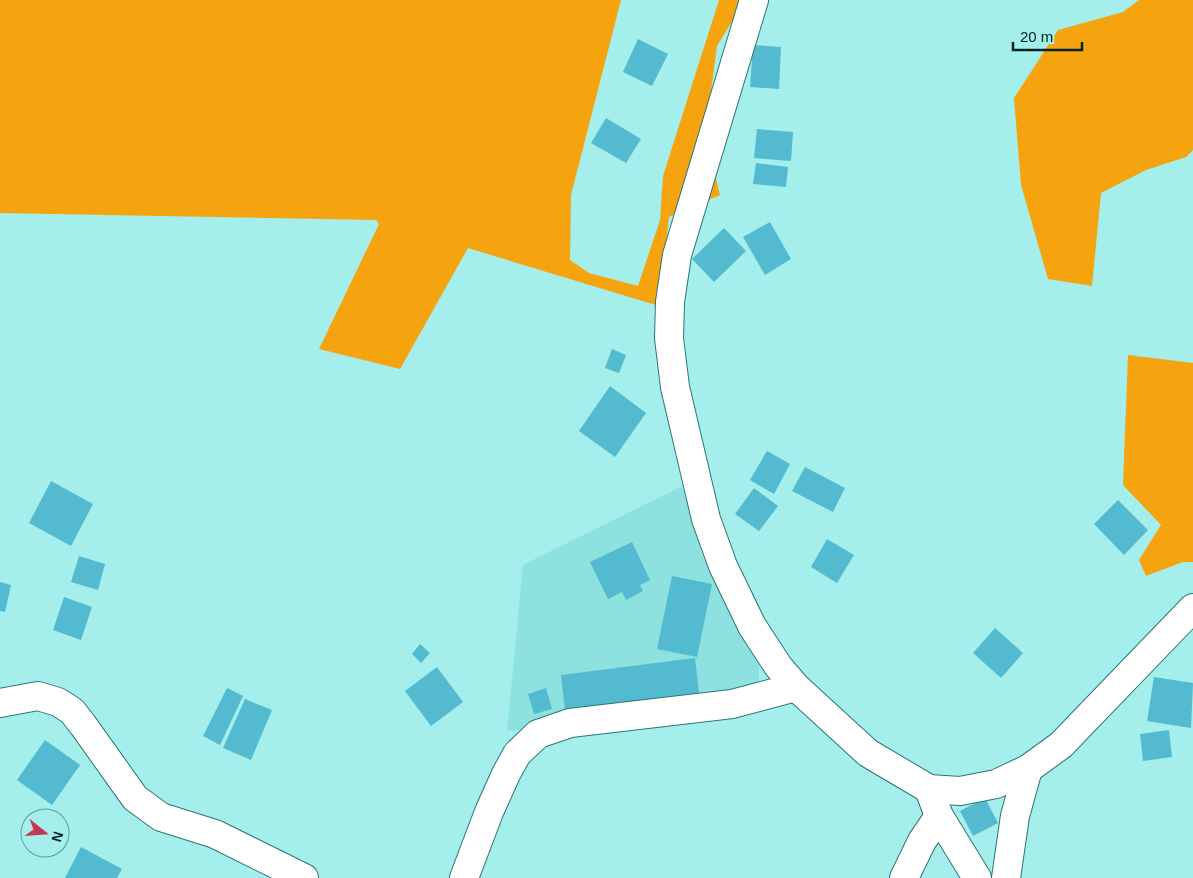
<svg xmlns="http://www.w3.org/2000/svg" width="1193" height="878" viewBox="0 0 1193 878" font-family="Arial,sans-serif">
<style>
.built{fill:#8de1de}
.green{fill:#f5a40f}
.building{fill:#53bacf}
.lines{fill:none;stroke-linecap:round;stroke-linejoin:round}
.minor-casing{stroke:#2b7675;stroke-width:30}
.minor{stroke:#fff;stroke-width:28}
</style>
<rect width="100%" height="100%" fill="#a4eeec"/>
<polygon class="built" points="682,486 702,554 759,662 759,687 755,707 507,731 523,565"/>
<g class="green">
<polygon points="0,0 621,0 571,195 570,260 589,273 638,286 660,220 663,176 719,0 745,0 717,46 705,136 720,195 669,217 659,306 468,248 400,369 319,349 379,224 376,220 0,213"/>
<polygon points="1139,0 1193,0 1193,150 1186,157 1146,170 1101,193 1092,286 1048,279 1021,185 1014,98 1058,30 1123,12"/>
<polygon points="1128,355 1193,363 1193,562 1183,562 1146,576 1139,560 1161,525 1123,485"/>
</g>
<g class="building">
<polygon points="638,39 668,54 652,86 623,72"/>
<polygon points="753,45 781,47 779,89 750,87"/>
<polygon points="606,118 641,139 626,163 591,143"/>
<polygon points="757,129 793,132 791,161 754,158"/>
<polygon points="756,163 788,167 786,187 753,184"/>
<polygon points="770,222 791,259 765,275 743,237"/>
<polygon points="724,228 746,251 714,282 692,259"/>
<polygon points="612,349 626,355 619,373 605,368"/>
<polygon points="610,386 646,413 615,457 579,431"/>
<polygon points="767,451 790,464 774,494 750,480"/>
<polygon points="805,467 845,488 833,512 792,491"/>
<polygon points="51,481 93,504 71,546 29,523"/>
<polygon points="754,488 778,506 759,531 735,514"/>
<polygon points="1118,500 1148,530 1124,555 1094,524"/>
<polygon points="827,539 854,555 837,583 811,567"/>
<polygon points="632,542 650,580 640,585 643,591 626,600 622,592 608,599 590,562"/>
<polygon points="79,556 105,564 98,590 71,582"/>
<polygon points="672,576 712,584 697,657 657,649"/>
<polygon points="0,582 11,585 5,612 0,611"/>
<polygon points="64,597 92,607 81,640 53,630"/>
<polygon points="995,628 1023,653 1001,678 973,653"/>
<polygon points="420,644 430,653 421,663 412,654"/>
<polygon points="695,658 700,702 566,719 561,675"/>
<polygon points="437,667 463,702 431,726 405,691"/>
<polygon points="1154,677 1193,683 1191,728 1147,721"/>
<polygon points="227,688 243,696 220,745 203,736"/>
<polygon points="546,688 552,709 534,714 528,694"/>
<polygon points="245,699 272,710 251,760 223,748"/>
<polygon points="1169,730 1172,757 1143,761 1140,734"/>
<polygon points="45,740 80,765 52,805 17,780"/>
<polygon points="985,798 998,823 973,836 960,811"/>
<polygon points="81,847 122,869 117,878 65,878"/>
</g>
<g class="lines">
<defs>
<g id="minor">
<polyline points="754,0 677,255 670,302 669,338 675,387 706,519 723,566 752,626 778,666 796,687 868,753 929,789 960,791 996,784 1028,769 1061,745 1193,608"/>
<polyline points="0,703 38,696 58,702 72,711 83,725 135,798 161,817 215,834 304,878"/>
<polyline points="929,789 939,816 977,878"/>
<polyline points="464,878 489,812 506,774 517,754 538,734 570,723 732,704 796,687"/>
<polyline points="904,878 922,841 939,816"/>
<polyline points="1006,878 1015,816 1028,769"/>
</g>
</defs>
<use href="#minor" class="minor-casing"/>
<use href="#minor" class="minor"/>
</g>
<g transform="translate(45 833) rotate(107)"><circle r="24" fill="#a4eeec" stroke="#639c9b"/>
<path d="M0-4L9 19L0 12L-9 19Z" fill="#c43453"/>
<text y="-8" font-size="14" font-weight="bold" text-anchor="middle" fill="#022221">N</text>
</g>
<path d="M1013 42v8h69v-8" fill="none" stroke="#022221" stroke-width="2.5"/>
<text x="1020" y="42" font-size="15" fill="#022221" stroke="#a4eeec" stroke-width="4" paint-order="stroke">20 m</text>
</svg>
